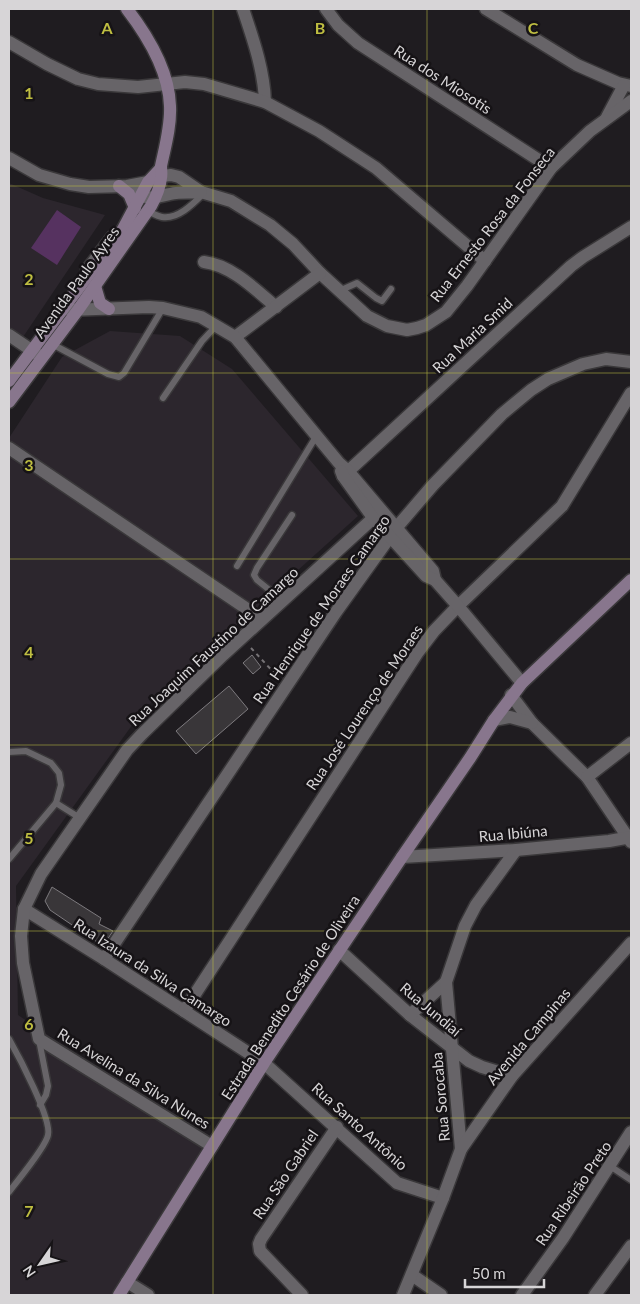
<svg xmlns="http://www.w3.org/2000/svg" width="640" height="1304" viewBox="0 0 640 1304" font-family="Lato,sans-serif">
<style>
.built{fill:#2c262d}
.green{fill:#563260}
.building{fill:#393639;stroke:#7d7a7e}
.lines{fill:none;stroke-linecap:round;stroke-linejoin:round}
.service-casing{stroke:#3a383a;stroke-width:9}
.minor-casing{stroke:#3a383a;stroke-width:15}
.tertiary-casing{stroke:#3a383a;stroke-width:15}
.secondary-casing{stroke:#3a383a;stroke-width:15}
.path{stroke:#767376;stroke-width:2;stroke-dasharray:4 4;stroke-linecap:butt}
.service{stroke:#676468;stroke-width:6}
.minor{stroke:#676468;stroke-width:12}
.tertiary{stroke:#676468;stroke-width:12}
.secondary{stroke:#88768d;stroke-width:12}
.grid{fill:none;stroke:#bfbe41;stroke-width:1;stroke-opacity:0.55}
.labels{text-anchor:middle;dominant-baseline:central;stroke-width:5;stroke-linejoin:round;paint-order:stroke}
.street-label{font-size:15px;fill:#d7d5d7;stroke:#161316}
.grid-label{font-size:16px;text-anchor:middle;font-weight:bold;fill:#bfbe41;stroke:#161316;stroke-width:5;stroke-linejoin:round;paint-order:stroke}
</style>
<rect width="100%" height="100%" fill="#1f1c20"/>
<g class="built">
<polygon points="9,183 43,198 105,215 23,337 9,327"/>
<polygon points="110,331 180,336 232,369 358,516 143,710 16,886 18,1015 207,1142 112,1295 9,1295 9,438 62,357"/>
</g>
<polygon class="green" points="57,210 81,227 57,265 31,248"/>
<g class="building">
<polygon points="252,655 261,667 253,674 243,663"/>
<polygon points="229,686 248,709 196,754 176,731"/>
<polygon points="52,887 101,918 99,924 113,931 103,946 50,910 45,901"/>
</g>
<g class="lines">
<defs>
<g id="service">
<path d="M147,211C152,213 157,216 162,217C178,220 194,203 204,193"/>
<polyline points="84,280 84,269 110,235 119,230"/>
<polyline points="339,291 357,283 376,298 382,301 391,289"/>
<polyline points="52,344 108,374 119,377 124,373 163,308"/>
<polyline points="163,398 202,341 216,326"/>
<polyline points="237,566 317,435"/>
<polyline points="283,601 257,580 254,575 257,568 292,515"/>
<polyline points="9,752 26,751 51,763 59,773 61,785 56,803 9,859"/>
<polyline points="56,803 80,818"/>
<path d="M9,1039C18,1055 52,1119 48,1135C46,1147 17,1181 9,1192"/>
<polyline points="39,1040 48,1086 46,1095 40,1105"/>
<polyline points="610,1166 631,1180"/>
</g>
<g id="minor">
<path d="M243,9C253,39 264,70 265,102"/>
<polyline points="326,9 338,25 358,43 551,168"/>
<polyline points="486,9 577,65 618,83 631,86"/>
<polyline points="9,42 47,64 78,79 98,84 138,87 185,82 204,84 265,102 319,131 376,168 485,261"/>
<polyline points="607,117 624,85"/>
<polyline points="9,158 39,175 70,184 89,187 127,186 148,182 162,176 171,175 179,177 201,192 231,201 270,225 293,244 320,273 367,316 387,326 407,330 417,328 426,325 446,312 467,286 551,168 590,131 631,101"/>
<path d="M133,191C149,203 159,195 176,193C184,192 193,193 201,192"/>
<path d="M204,262C231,265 255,289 276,307"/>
<polyline points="9,335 40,356"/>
<polyline points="235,337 320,273"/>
<polyline points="9,448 262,619"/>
<polyline points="343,476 571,266 583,257 631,227"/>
<polyline points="511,695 532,723 587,777 631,842"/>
<polyline points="494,720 510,717 532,723"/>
<polyline points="587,777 631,743"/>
<polyline points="402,857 516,850 609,841 631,837"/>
<polyline points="24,909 104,959 264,1063 397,1183 443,1198"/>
<polyline points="339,950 410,1015 469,1061 482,1067 512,1076"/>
<polyline points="104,959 336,612 397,527 433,485 502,414 531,390 548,379 583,364 606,359 631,362"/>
<polyline points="184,1011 418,652 434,631 458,606 562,506 631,393"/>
<polyline points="410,1015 446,982"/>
<polyline points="212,1146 39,1039 23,963 21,936 24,909 41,874 127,750 142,734 223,655 380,512"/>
<polyline points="461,1149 446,982 465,926 476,905 516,850"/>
<polyline points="412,1275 441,1295"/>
<polyline points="127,1282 148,1295"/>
<polyline points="302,1295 260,1251 259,1244 261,1239 337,1127"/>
<polyline points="403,1295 443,1198 461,1149 512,1076 631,943"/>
<polyline points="522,1295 563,1238 631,1132"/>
<polyline points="595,1295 631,1246"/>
</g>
<g id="tertiary">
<polyline points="70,310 149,307 163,308 201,317 235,337 339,463 348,471 433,571 435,580"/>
<polyline points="341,471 343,476 374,519 426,576 435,580 458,606 522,683"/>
</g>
<g id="secondary">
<polyline points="119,186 129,194 135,208"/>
<polyline points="95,286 100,303 109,309"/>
<polyline points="9,381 123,229 148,182 161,168"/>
<path d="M9,402L78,310L151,206C156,197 160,188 161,178C162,174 161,170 161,166C165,147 171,126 170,106C169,71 147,35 127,9"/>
<polyline points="119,1295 264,1063 402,857 470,758 494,720 522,683 631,580"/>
</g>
</defs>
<use href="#service" class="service-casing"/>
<use href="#minor" class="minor-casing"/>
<use href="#tertiary" class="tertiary-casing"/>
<use href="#secondary" class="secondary-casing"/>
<polyline class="path" points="251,648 278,677"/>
<use href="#service" class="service"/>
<use href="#minor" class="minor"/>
<use href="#tertiary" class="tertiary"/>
<use href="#secondary" class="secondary"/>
</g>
<path class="grid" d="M213,9V1295M427,9V1295M9,186H631M9,373H631M9,559H631M9,745H631M9,931H631M9,1118H631"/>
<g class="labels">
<g class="street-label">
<text transform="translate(443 79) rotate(33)">Rua dos Miosotis</text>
<text transform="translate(492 224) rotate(-52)">Rua Ernesto Rosa da Fonseca</text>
<text transform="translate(76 282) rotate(-54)">Avenida Paulo Ayres</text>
<text transform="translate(472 335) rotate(-43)">Rua Maria Smid</text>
<text transform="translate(321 609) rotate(-55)">Rua Henrique de Moraes Camargo</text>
<text transform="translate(213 646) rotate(-43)">Rua Joaquim Faustino de Camargo</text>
<text transform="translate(364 707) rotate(-56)">Rua José Lourenço de Moraes</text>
<text transform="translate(513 833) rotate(-5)">Rua Ibiúna</text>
<text transform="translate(153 972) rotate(33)">Rua Izaura da Silva Camargo</text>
<text transform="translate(290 997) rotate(-57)">Estrada Benedito Cesário de Oliveira</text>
<text transform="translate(431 1009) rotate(40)">Rua Jundiaí</text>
<text transform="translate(528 1036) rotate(-50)">Avenida Campinas</text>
<text transform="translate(134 1078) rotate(32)">Rua Avelina da Silva Nunes</text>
<text transform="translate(440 1097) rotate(-95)">Rua Sorocaba</text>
<text transform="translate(360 1126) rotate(42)">Rua Santo Antônio</text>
<text transform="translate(285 1174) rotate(-56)">Rua São Gabriel</text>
<text transform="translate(573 1193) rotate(-56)">Rua Ribeirão Preto</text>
</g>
</g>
<g class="grid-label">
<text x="107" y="34">A</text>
<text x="320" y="34">B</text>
<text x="533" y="34">C</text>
<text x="29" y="99">1</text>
<text x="29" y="285">2</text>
<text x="29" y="471">3</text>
<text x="29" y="658">4</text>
<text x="29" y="844">5</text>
<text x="29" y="1030">6</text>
<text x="29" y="1217">7</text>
</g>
<rect width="640" height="1304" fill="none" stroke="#d7d5d7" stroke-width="20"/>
<g transform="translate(40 1264) rotate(236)" stroke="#161316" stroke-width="4" paint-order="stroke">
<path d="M0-4L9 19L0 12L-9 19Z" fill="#d7d5d7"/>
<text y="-8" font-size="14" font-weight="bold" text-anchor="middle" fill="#d7d5d7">N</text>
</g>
<path d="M465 1279v8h79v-8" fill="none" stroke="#d7d5d7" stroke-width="2.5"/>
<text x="472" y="1279" font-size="15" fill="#d7d5d7" stroke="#161316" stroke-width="4" paint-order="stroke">50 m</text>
</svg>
